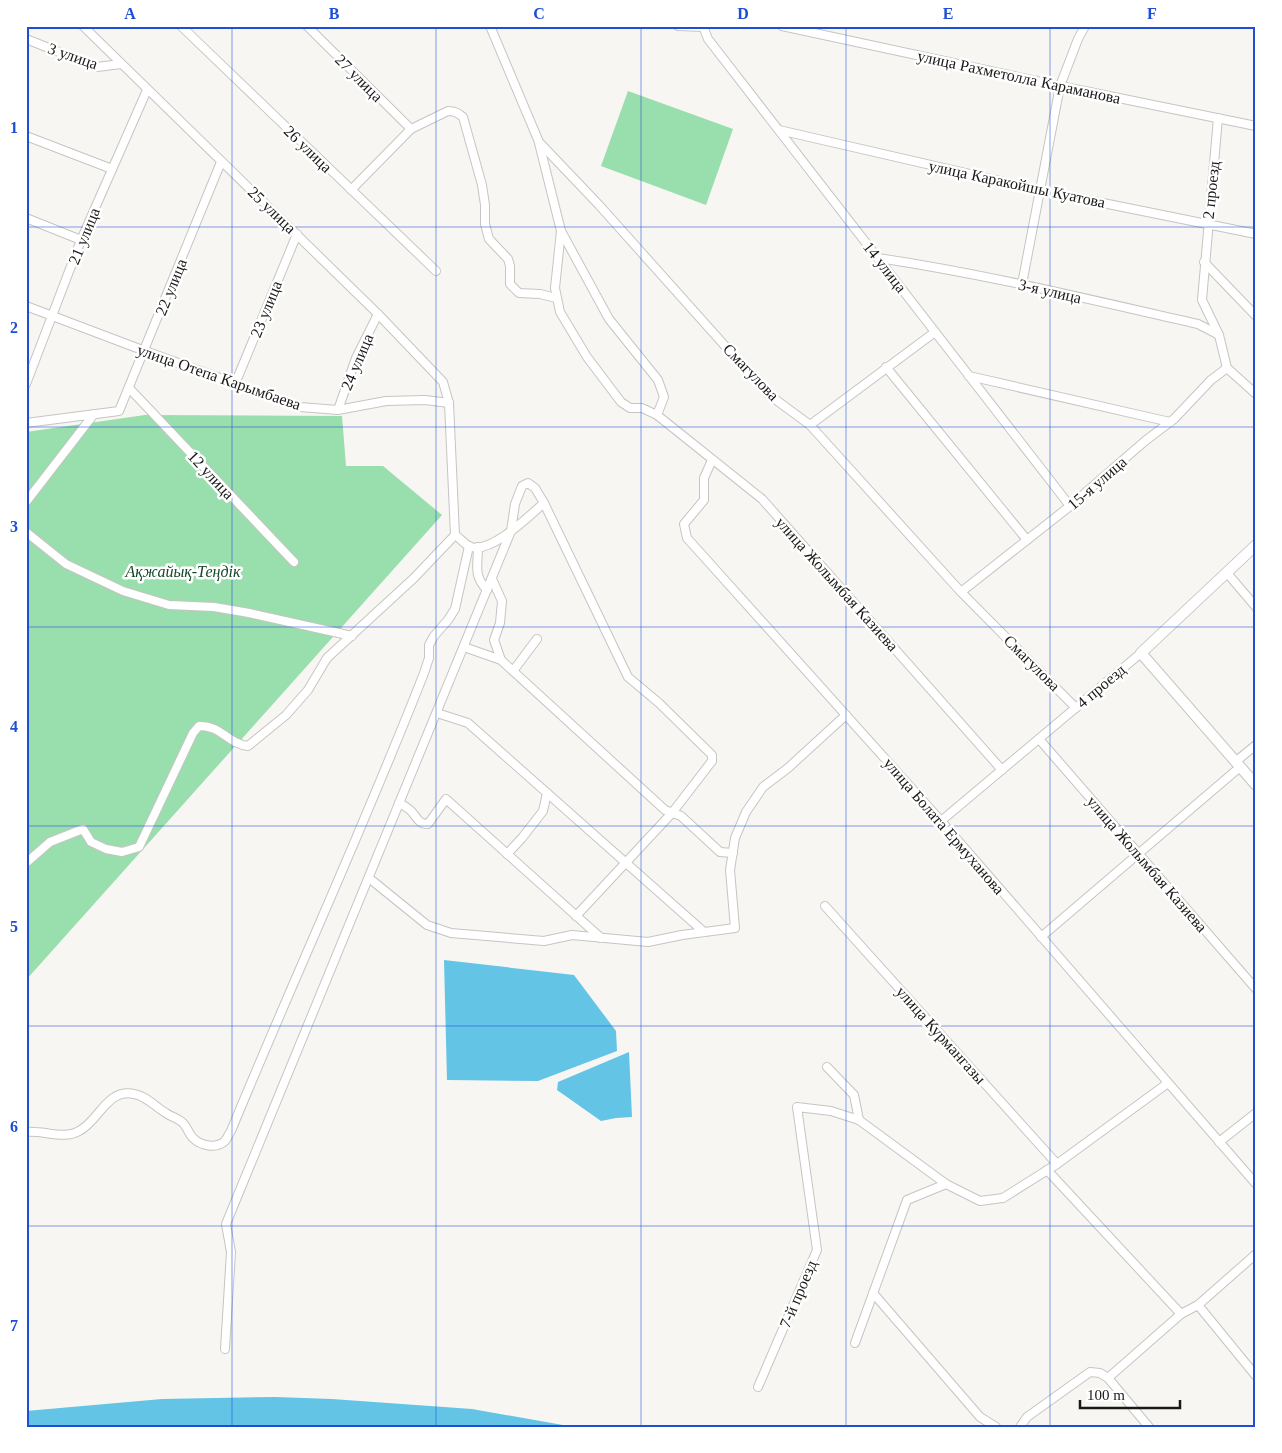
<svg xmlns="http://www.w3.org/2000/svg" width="1282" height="1453" viewBox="0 0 1282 1453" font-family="Georgia,serif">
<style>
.green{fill:#99dead}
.water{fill:#63c4e6}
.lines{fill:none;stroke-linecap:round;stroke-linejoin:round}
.minor-casing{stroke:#c6c5c1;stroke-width:10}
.tertiary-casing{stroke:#c6c5c1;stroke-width:12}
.minor{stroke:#fff;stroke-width:8}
.tertiary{stroke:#fff;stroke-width:10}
.grid{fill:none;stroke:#1d4ed8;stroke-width:1;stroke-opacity:0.55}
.labels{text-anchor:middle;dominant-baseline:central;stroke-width:5;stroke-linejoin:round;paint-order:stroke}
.street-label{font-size:16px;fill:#191918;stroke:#fff}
.park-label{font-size:16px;font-style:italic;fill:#114827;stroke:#fff}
.neatline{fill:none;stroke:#1d4ed8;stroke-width:2}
.grid-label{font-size:16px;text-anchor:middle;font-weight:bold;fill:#1d4ed8}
</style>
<rect width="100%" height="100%" fill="#f7f6f3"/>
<g class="green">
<polygon points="628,91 733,129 706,205 601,166"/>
<polygon points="145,415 342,416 346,466 383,466 442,515 26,980 26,432"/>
</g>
<g class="water">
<polygon points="444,960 574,975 616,1031 617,1051 538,1081 447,1080"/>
<polygon points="629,1052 632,1117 616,1118 601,1121 557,1090 558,1082"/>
<polygon points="275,1397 332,1399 472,1409 574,1427 26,1427 26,1411 162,1399"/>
</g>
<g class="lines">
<defs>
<g id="minor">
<polyline points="181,26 436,271"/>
<polyline points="307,26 411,129"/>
<polyline points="490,26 539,142 599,205 768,394 810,425 961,592 1076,708"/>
<polyline points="678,26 703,27"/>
<polyline points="703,26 708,39 1070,506"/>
<polyline points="782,26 1060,86 1256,126"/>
<polyline points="26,39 97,67 121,64"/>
<polyline points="1218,118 1202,300 1219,335 1227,368"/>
<polyline points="779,130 1039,190 1256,234"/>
<polyline points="26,136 112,169"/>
<polyline points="539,143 561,231 609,319 658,380 664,397 657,415 762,499 1002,770"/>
<path d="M351,190L411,129L448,111C455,111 458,113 463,117L482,185L485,205V224L489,239L508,259L510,266V284L519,293L540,294L556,298"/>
<polyline points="26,218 81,240"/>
<polyline points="561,231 555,288 560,312 587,357 621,402 630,408 642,408 657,415"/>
<path d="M878,258C986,274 1091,300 1198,324L1219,335"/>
<polyline points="1204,262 1256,316"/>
<polyline points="1022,284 1060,86 1078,39 1085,26"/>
<polyline points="26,306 145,351 300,407 338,410 386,401 425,400 449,403"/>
<polyline points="886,367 1027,540"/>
<polyline points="1227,368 1256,394"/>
<polyline points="969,376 1170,422"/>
<polyline points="26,384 81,240 147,90"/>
<polyline points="235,384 297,234"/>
<polyline points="129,388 294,562"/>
<polyline points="338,410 356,358 378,314"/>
<polyline points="26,423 119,411 221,162"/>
<polyline points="810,425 935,332"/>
<polyline points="712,460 704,478 704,500 684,524 687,538 941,821 1256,1184"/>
<polyline points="26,502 94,414"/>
<polyline points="26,532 66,564 123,591 169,605 214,607 249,613 352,636"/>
<path d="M455,535C460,538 465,545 471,547C492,553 529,516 544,503"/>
<path d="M478,547C478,566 473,575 487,590"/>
<polyline points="1227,573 1256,607"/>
<polyline points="492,579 502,601 500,623 494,640 501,660"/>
<polyline points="961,592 1070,506 1145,441 1174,419 1211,380 1227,368"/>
<polyline points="464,647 501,660 665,810 681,816 720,852 733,853"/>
<polyline points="513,671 537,639"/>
<polyline points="437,713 468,723 704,932"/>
<polyline points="1039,739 1256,989"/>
<polyline points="1235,762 1256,745"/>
<path d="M399,803C403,805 408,808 411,811C417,817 418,824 428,824L446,799L601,938"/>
<polyline points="941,821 1141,653"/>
<polyline points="507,854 522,838 543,811 547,793"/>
<path d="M26,863L50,842L83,829L91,842L106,849L122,852L139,847L193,733L199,726C221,725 228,744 248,746L286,715L308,690L327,658L414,578L455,535L449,403L443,382L378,314L83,26"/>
<polyline points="369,878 427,925 451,933 544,941 572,935 648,942 682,935 735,928 730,870 735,838 746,812 763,787 788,768 846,715"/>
<polyline points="825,906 1057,1164"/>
<polyline points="1041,937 1240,767"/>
<polyline points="827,1067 854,1095 859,1120"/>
<path d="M26,1132C43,1130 64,1140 79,1131C99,1121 107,1088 134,1094C147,1096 155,1107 166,1113C171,1117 178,1118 183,1123C187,1127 189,1134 193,1138C201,1146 216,1149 225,1141C227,1138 229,1134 231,1131C294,978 364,827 424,673L429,658V645L434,636L448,620L455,609L469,546"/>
<polyline points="1219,1142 1256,1113"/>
<polyline points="1047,1170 1181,1314"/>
<polyline points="873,1293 980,1417 996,1427"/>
<polyline points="1198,1305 1256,1376"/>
<polyline points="855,1343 907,1200 946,1184"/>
<polyline points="225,1349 231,1252 226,1224 511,531 515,504 522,486 528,483 535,488 544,503 628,677 659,703 712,755 712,761 672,813 576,916"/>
<polyline points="1108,1378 1181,1314 1198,1305 1256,1254"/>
<polyline points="758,1387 817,1250 797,1107 831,1111 859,1120 946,1184 980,1201 1003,1198 1057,1164 1168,1083"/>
<polyline points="1020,1427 1027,1417 1090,1372 1100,1373 1108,1378 1149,1427"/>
</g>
<polyline id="tertiary" points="1256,545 1141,653 1256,785"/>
</defs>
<use href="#minor" class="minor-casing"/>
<use href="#tertiary" class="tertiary-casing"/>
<use href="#minor" class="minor"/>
<use href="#tertiary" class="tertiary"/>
</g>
<path class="grid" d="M232,26V1427M436,26V1427M641,26V1427M846,26V1427M1050,26V1427M26,227H1256M26,427H1256M26,627H1256M26,826H1256M26,1026H1256M26,1226H1256"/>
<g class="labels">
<g class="street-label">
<text transform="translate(73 56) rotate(19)">3 улица</text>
<text transform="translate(1019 77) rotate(12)">улица Рахметолла Караманова</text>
<text transform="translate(359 78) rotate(45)">27 улица</text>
<text transform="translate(308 149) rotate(44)">26 улица</text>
<text transform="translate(1017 184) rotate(12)">улица Каракойшы Куатова</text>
<text transform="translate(1211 190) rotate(-84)">2 проезд</text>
<text transform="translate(272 210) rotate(44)">25 улица</text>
<text transform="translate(84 236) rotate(-68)">21 улица</text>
<text transform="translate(885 267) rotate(52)">14 улица</text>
<text transform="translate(171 287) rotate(-68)">22 улица</text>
<text transform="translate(1050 291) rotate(13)">3-я улица</text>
<text transform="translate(266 309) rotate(-68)">23 улица</text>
<text transform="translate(357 362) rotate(-67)">24 улица</text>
<text transform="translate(751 372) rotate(46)">Смагулова</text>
<text transform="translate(219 377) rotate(19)">улица Отепа Карымбаева</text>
<text transform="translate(211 475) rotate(47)">12 улица</text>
<text transform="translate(1097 483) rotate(-41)">15-я улица</text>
<text transform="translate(837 584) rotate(48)">улица Жолымбая Казиева</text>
<text transform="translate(1032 663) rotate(45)">Смагулова</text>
<text transform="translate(1101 686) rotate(-40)">4 проезд</text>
<text transform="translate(944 826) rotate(49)">улица Болата Ермуханова</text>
<text transform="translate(1147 864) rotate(49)">улица Жолымбая Казиева</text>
<text transform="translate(941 1035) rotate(48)">улица Курмангазы</text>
<text transform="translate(798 1294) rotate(-67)">7-й проезд</text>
</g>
<g class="park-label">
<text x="183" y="571">Ақжайық-Теңдік</text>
</g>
</g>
<rect width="1282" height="1453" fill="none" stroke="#ffffff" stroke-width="55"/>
<path d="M1080 1400v8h100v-8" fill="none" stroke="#191918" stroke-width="2.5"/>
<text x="1087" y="1400" font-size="15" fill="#191918" stroke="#ffffff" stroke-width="4" paint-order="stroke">100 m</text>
<rect x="28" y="28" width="1226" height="1398" class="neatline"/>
<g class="grid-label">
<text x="130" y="19">A</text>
<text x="334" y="19">B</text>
<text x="539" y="19">C</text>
<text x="743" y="19">D</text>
<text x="948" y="19">E</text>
<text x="1152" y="19">F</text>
<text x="14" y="133">1</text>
<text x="14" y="333">2</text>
<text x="14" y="532">3</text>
<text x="14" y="732">4</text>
<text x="14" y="932">5</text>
<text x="14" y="1132">6</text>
<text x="14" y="1331">7</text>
</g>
</svg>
